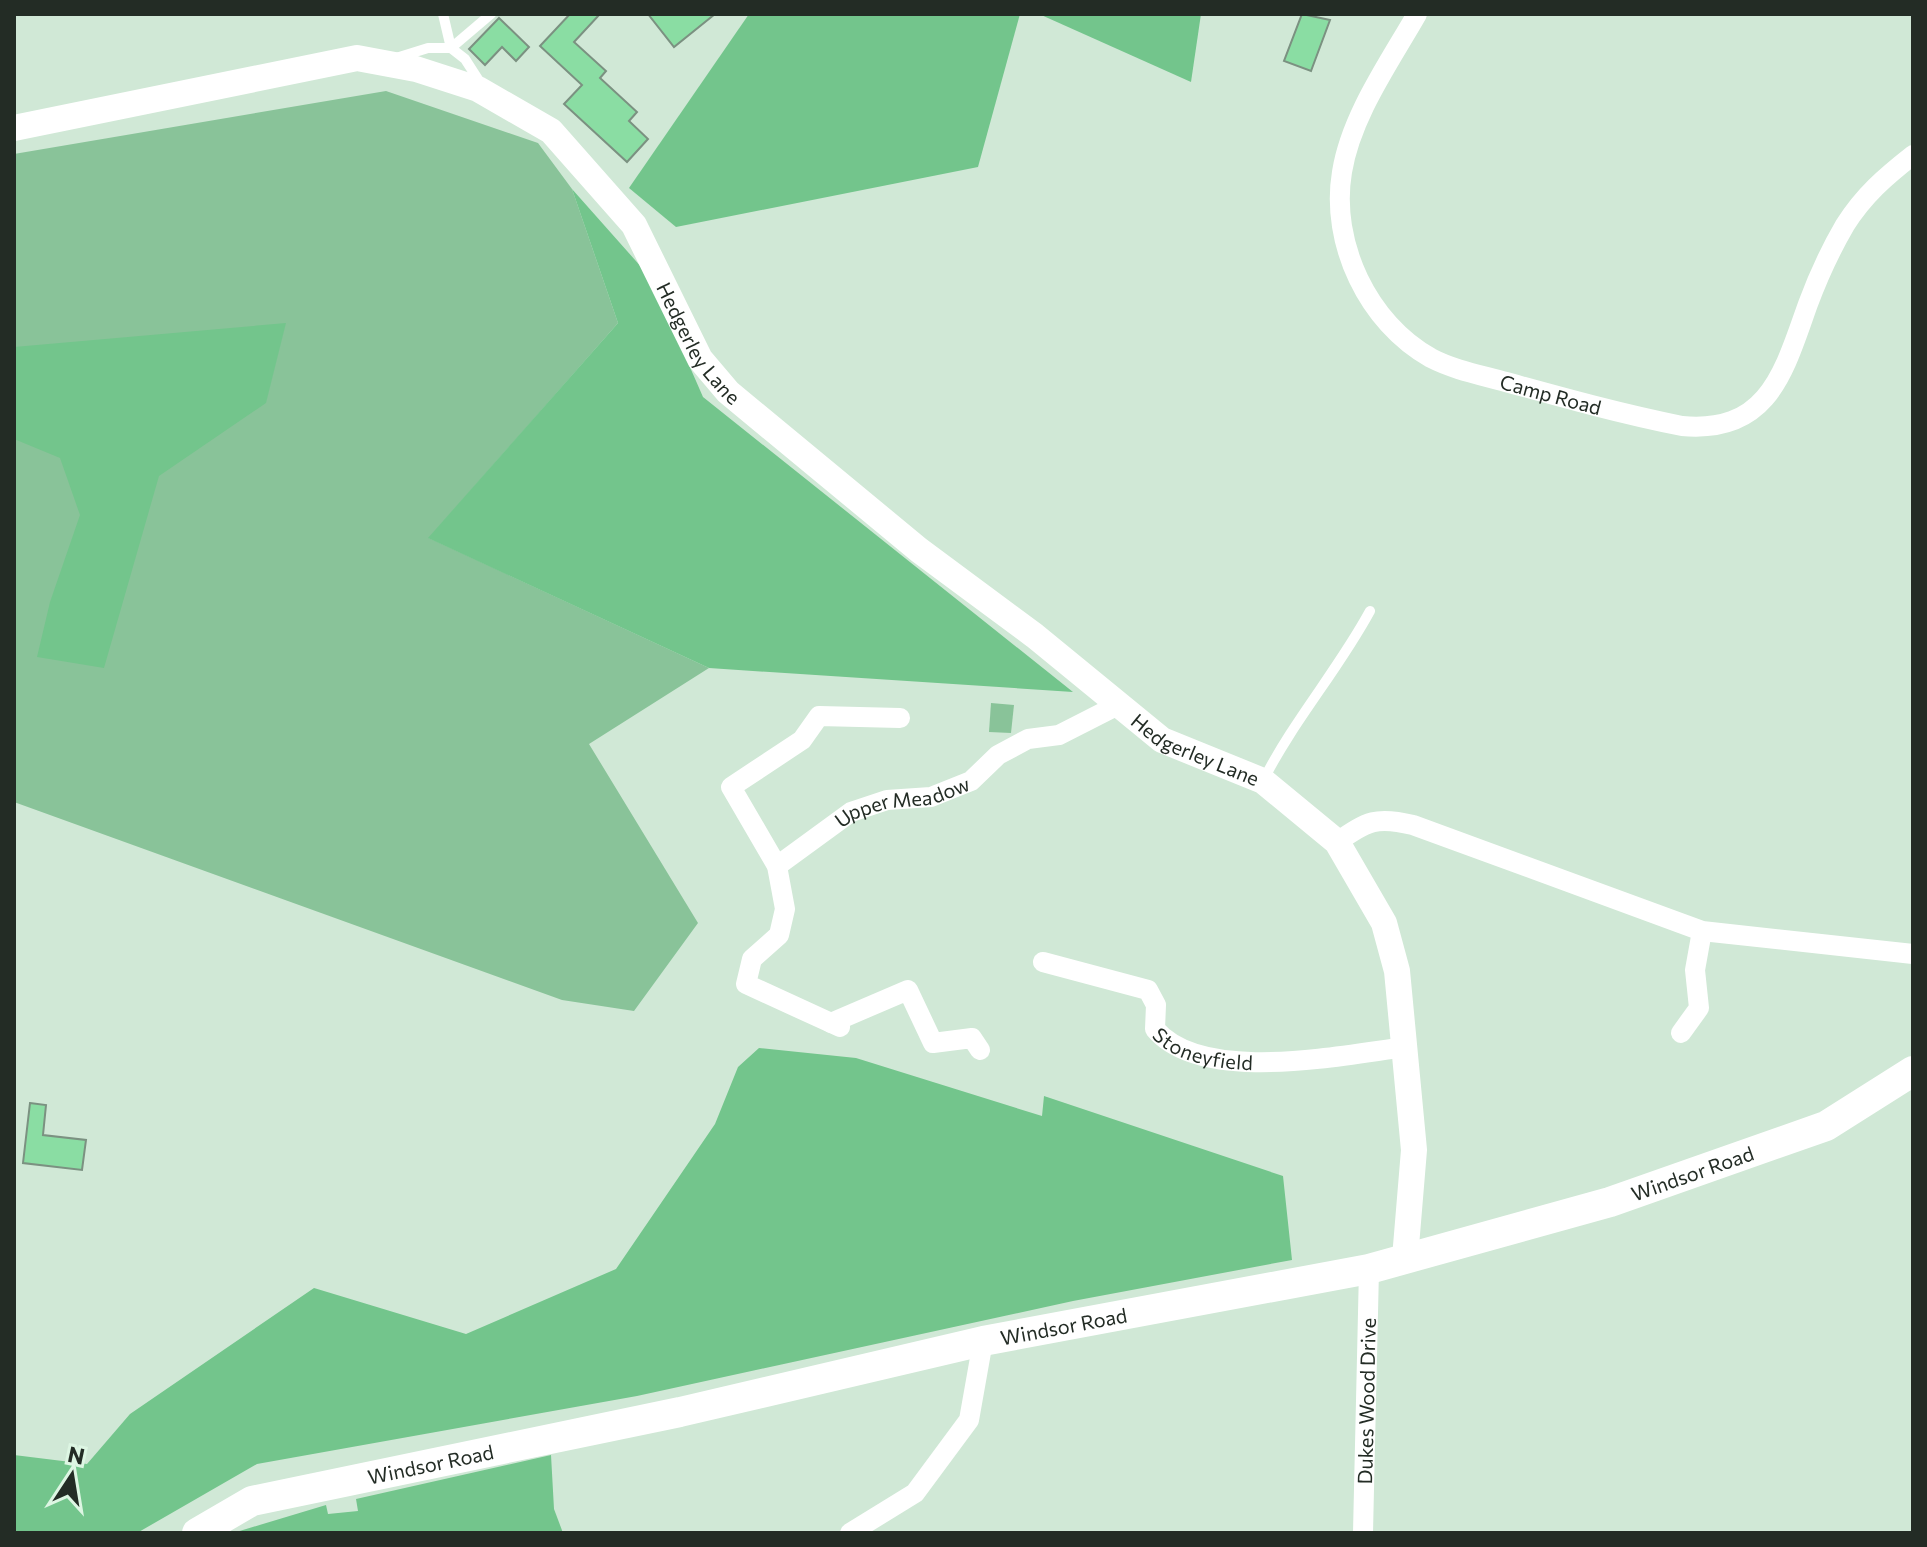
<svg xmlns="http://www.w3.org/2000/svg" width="1927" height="1547" viewBox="0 0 1927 1547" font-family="Commissioner,sans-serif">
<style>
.green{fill:#89c399}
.forest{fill:#73c58c}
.building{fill:#8adda3;stroke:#7b9181;stroke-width:2}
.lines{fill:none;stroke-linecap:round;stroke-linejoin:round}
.service{stroke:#fff;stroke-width:10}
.minor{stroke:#fff;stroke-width:20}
.tertiary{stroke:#fff;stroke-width:26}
.secondary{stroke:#fff;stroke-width:30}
.labels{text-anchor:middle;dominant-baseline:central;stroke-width:6;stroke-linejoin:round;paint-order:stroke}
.street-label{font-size:20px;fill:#232c25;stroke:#ddf6e3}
</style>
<rect width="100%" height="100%" fill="#d0e8d6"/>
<g class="green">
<polygon points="386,91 538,143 572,189 618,323 429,538 709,668 589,744 698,923 634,1011 562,1000 14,802 14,154"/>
<polygon points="991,703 1014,705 1011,733 989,732"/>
</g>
<g class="forest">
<polygon points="749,14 1020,14 978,167 676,227 629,188"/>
<polygon points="1039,14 1201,14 1191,82"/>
<polygon points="572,189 651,278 703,397 1073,692 709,668 428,538 618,323"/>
<polygon points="286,323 266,403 159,476 104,668 37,657 50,602 80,515 60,458 14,439 14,347"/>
<polygon points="759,1048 856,1058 1042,1116 1044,1096 1283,1176 1292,1260 1073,1301 637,1396 257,1464 137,1533 14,1533 14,1455 87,1464 130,1414 314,1288 466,1334 616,1269 715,1124 738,1067"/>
<polygon points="551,1455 554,1509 563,1533 233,1533 326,1505 328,1514 358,1511 356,1499"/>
</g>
<g class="building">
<polygon points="570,14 600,14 574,42 606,71 600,78 637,112 629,121 648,139 627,162 564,104 582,85 540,46"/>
<polygon points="648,14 715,14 674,47"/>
<polygon points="1302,14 1330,20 1311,71 1284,61"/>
<polygon points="499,18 529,47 516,61 502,47 485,65 469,49"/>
<polygon points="30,1103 46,1105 43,1135 86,1140 82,1170 23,1163"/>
</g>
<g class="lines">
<g class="service">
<polyline points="443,14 451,48 491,14"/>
<polyline points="396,58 428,48 451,48 465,59 483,87"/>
<path d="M1264,779C1294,720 1338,670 1370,611"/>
</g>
<g class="minor">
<path id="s1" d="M1417,14C1389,63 1351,116 1342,172C1330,243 1368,323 1431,358C1454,370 1481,375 1506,382C1564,398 1622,414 1682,426C1769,434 1784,371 1808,304C1818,277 1831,249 1845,225C1864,195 1885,177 1913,155"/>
<path d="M1337,842C1368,821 1376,816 1413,825L1702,931L1913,954"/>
<path id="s2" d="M777,866L851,812L887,800L931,797L971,781L998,755L1028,739L1059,735L1116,706"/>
<path id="s3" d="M1043,962L1148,990L1156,1005L1155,1029C1202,1085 1342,1055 1406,1047"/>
<polyline points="831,1023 908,990 933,1043 972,1038 980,1050"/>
<polyline points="840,1027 746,984 752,959 779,935 785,909 777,866 731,787 802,740 819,716 900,718"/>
<polyline points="1681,1033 1699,1008 1695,970 1702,931"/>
<polyline points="850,1533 915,1493 969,1420 983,1341"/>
<path id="s4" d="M1363,1533L1369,1269"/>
</g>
<path class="tertiary" id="s5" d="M14,128L357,58L416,69L478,89L551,131L634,225L700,359L728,392L919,550L1035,636L1162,740L1263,781L1337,842L1384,923L1397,971L1414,1150L1405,1258"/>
<path class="secondary" id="s6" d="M197,1533L252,1501L680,1412L983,1341L1369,1269L1610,1202L1826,1126L1913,1071"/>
</g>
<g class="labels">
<g class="street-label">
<text stroke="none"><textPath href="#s5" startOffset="820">Hedgerley Lane</textPath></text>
<text stroke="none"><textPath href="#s1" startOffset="520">Camp Road</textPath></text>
<text stroke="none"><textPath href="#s5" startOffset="1468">Hedgerley Lane</textPath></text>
<text stroke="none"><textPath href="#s2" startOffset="144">Upper Meadow</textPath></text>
<text stroke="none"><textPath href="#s3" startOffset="204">Stoneyfield</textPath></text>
<text stroke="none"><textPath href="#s6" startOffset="1542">Windsor Road</textPath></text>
<text stroke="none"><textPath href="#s6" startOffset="894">Windsor Road</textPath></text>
<text stroke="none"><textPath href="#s4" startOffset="132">Dukes Wood Drive</textPath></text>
<text stroke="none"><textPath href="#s6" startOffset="246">Windsor Road</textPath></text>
</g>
</g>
<rect width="1927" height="1547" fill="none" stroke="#232c25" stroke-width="32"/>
<g transform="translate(72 1475) rotate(12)" stroke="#ddf6e3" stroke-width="6" paint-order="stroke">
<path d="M0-6L14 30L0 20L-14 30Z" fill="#232c25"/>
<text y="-12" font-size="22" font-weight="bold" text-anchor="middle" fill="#232c25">N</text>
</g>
</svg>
